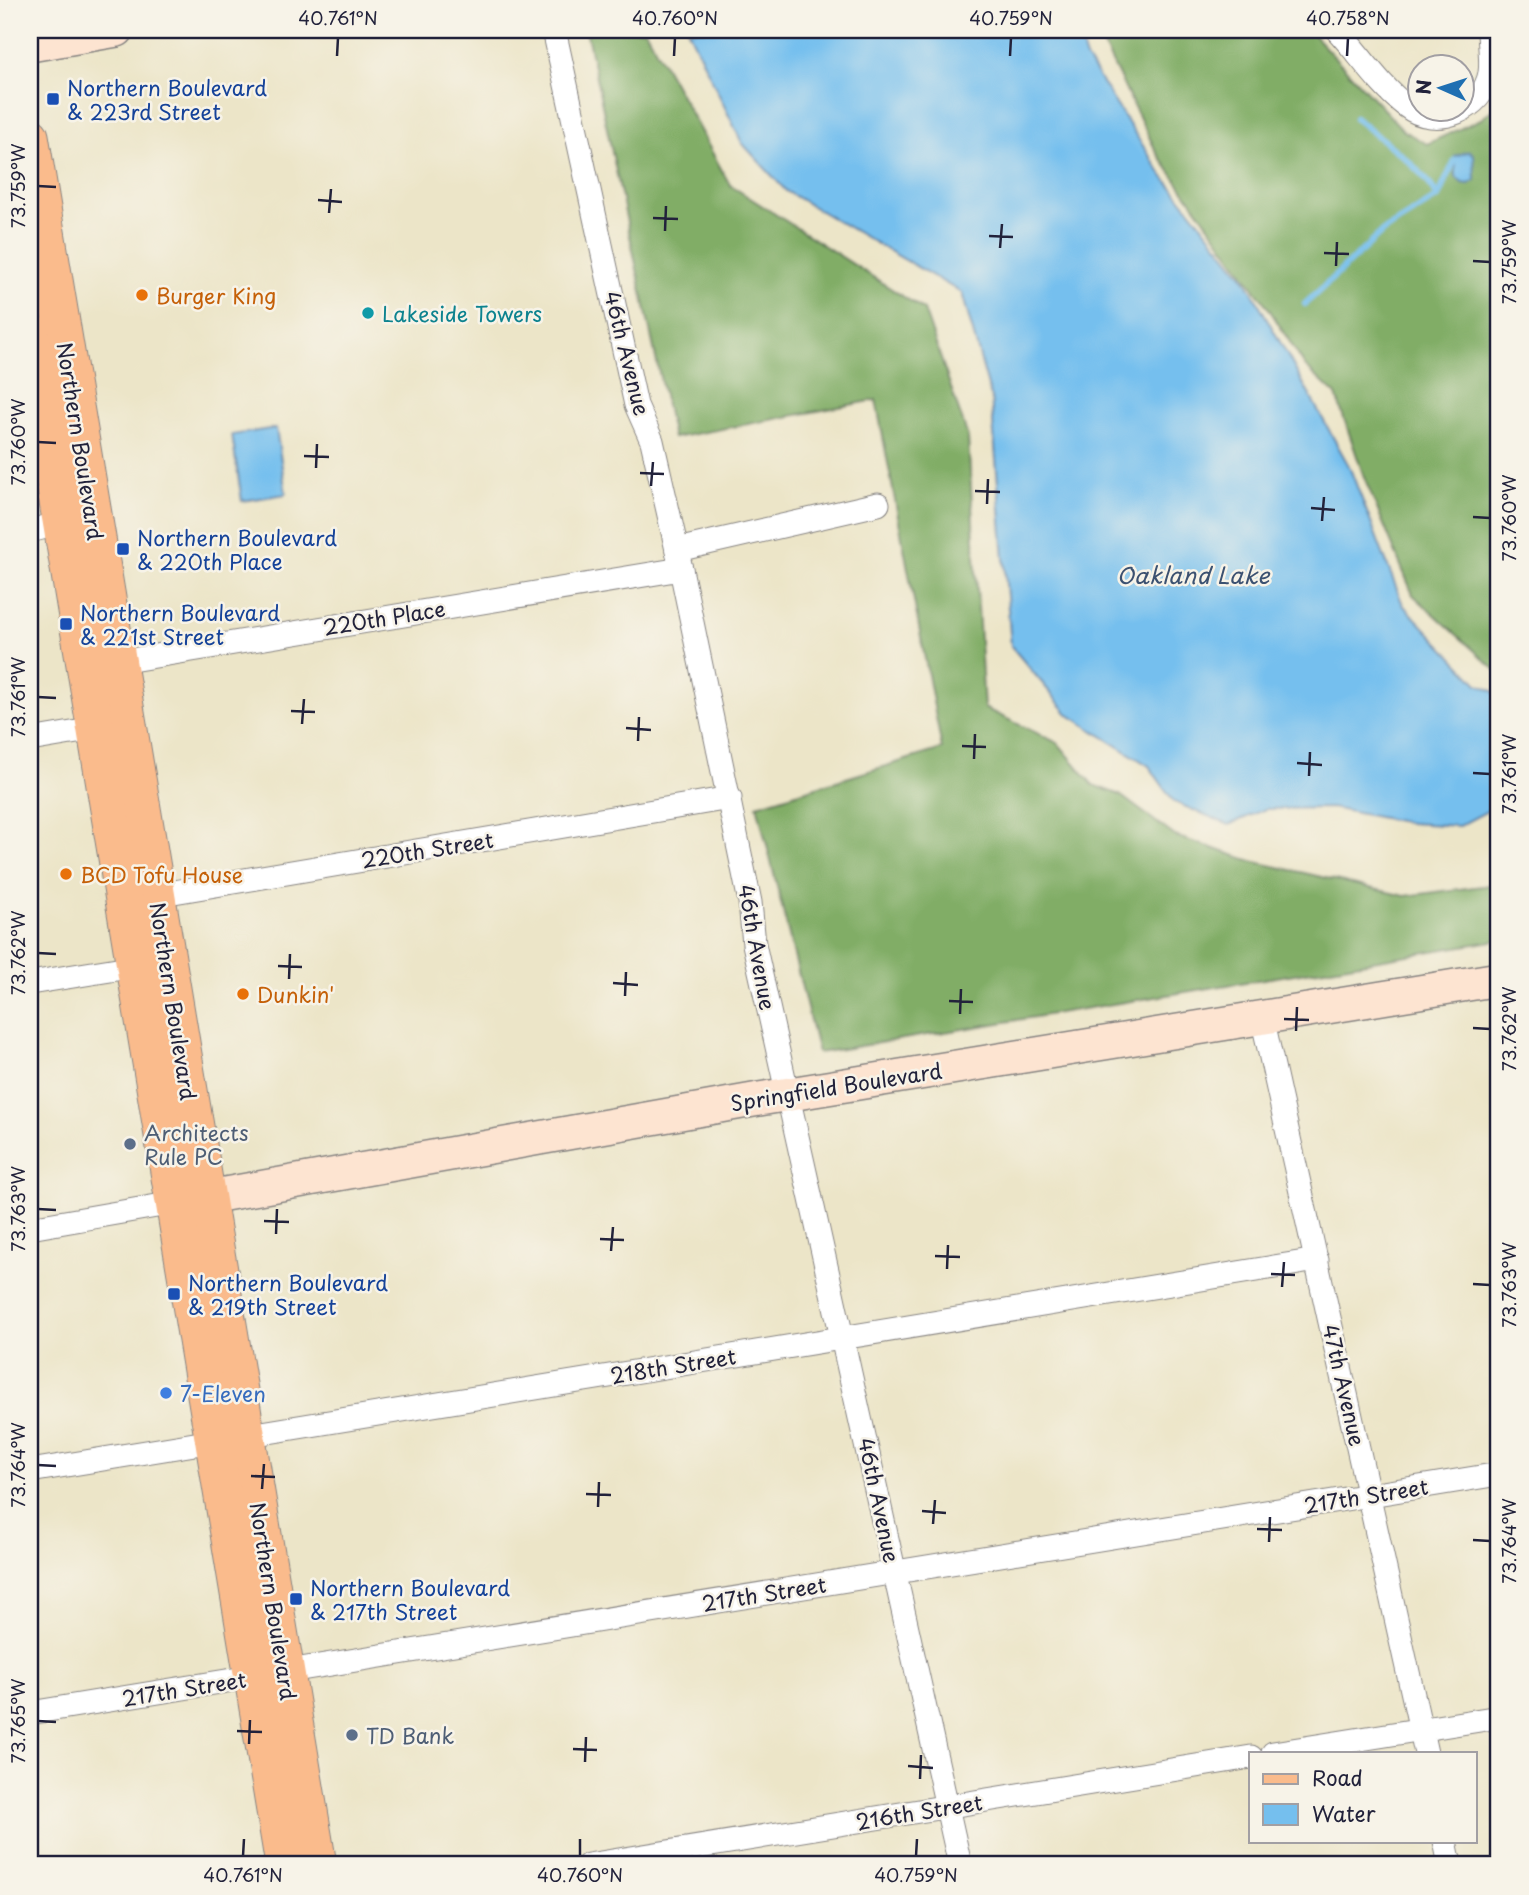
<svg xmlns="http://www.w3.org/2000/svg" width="1529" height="1895" viewBox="0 0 1529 1895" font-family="'Playpen Sans',sans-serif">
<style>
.forest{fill:#81ad66;stroke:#526850;stroke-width:2}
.water{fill:#75bfee;stroke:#4c7094;stroke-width:2}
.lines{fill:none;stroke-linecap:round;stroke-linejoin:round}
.stream{stroke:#75bfee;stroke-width:6}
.street-casing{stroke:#878482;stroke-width:25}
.secondary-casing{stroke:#878482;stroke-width:36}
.primary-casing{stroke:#878482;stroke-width:39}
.street{stroke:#fff;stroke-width:23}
.secondary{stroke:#fde4d1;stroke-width:33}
.primary{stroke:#fabb8c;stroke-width:37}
.ticks{fill:none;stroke:#22223b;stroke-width:2.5}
.transit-dot{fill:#1a4fb4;stroke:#f7f3e8;stroke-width:2.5}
.food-dot{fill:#e8710a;stroke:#f7f3e8;stroke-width:2.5}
.culture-dot{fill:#0f9aa8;stroke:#f7f3e8;stroke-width:2.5}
.service-dot{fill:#5c6f8a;stroke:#f7f3e8;stroke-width:2.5}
.shop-dot{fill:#3f7fe0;stroke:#f7f3e8;stroke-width:2.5}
.labels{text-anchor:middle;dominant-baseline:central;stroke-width:5;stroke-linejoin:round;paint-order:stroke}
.transit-label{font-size:21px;fill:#164399;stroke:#f7f3e8;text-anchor:start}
.food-label{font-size:21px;fill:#c56008;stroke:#f7f3e8;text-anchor:start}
.culture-label{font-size:21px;fill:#0d838f;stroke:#f7f3e8;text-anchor:start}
.street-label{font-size:21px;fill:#22223b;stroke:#f7f3e8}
.service-label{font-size:21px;fill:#4e5e75;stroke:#f7f3e8;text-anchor:start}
.shop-label{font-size:21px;fill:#366cbe;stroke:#f7f3e8;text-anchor:start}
.water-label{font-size:23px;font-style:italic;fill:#3b5171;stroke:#f7f3e8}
.neatline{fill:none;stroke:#22223b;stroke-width:2.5}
.ticks-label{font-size:18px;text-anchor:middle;fill:#22223b}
</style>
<rect width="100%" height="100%" fill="#f7f3e8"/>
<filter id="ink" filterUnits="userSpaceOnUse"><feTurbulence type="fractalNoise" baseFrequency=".0143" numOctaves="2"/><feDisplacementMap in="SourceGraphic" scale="14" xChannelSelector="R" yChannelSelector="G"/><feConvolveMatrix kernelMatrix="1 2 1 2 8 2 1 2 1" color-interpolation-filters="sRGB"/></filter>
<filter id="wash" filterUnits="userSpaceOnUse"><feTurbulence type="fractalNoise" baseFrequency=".00686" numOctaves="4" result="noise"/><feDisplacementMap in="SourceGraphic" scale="28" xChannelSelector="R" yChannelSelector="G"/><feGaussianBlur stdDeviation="1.57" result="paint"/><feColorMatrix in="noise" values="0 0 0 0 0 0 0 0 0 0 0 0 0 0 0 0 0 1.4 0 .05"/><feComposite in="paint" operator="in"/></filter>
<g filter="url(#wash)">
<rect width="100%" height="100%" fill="#ece5c8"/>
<g class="forest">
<polygon points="586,30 645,30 730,185 924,310 968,437 984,708 1058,743 1093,785 1120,795 1175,836 1252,861 1405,896 1499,884 1499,940 818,1053 757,805 942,749 876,400 673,438"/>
<polygon points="1096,30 1309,30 1404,131 1427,144 1481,119 1499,104 1499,673 1413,595 1364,477 1336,395 1305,366 1269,309 1157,153"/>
</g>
<g class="water">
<polygon points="688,30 1077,30 1086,58 1160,172 1245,279 1349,466 1403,605 1478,684 1499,694 1499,805 1459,826 1409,823 1331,808 1265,809 1229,825 1174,802 1149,766 1069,715 1011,646 991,397 962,293 786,191 742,143"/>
<polygon points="1470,151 1474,155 1475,180 1469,184 1462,183 1456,177 1455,156"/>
<polygon points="276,428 286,494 242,501 232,435"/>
</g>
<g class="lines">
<g class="stream">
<polyline points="1438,197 1455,160"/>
<path d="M1305,304L1383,231L1438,197C1421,165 1382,141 1355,118"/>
</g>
</g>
</g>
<g filter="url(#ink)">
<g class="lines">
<defs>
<g id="street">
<polyline points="554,30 636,405 652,441 677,550 750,902 754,944 960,1865"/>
<path d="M1337,30C1359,54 1380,86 1406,106C1436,130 1483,110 1490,73C1492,60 1489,43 1489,30"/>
<polyline points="30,531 73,520"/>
<polyline points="677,550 878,504"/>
<polyline points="107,664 681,569"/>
<polyline points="30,740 107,727"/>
<polyline points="144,897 730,798"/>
<polyline points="30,983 148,964"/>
<polyline points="1262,1017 1426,1753"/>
<polyline points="30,1228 174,1203"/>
<polyline points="30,1471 1317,1260"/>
<polyline points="30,1713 1499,1474"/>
<polyline points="1273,1753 1499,1717"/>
<polyline points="1445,1841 1450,1865"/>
<polyline points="588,1865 1251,1757"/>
</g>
<g id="secondary">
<polyline points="30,45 117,30"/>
<polyline points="180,1202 759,1099 1499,979"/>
</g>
<g id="primary">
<polyline points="30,136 318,1865"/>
<polyline points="30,333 284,1865"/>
</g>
</defs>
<use href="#street" class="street-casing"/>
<use href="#secondary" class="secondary-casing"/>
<use href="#primary" class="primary-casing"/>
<use href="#street" class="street"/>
<use href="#secondary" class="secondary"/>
<use href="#primary" class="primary"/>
</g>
</g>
<path class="ticks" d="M337,56L338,38M674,56L675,38M1010,56L1011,38M1347,56L1348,38M38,186L56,187M318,200L342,202M329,213L331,189M653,218L678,219M665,231L666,206M989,236L1013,237M1000,248L1002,224M1324,253L1349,254M1473,261L1490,262M1336,266L1337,242M38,442L56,443M304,456L329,457M316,468L317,444M640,473L664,474M651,486L653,462M975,491L1000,492M987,504L988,479M1311,508L1335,510M1473,517L1490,518M1322,521L1324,497M38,697L56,698M291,711L315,712M302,724L304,699M626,728L651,730M638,741L639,717M962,746L986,747M974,759L975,734M1297,763L1322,765M1473,773L1490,774M1309,776L1310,752M38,953L56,954M278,966L302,967M289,979L290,954M613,983L638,985M625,996L626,972M949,1001L973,1002M960,1014L961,989M1284,1019L1309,1020M1473,1028L1490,1029M1296,1031L1297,1007M38,1209L56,1210M264,1221L289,1222M276,1234L277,1209M600,1239L624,1240M611,1251L613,1227M935,1256L960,1257M947,1269L948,1245M1271,1274L1295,1275M1473,1284L1490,1285M1282,1287L1284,1262M38,1465L56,1466M251,1476L275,1477M262,1489L264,1464M586,1494L611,1495M598,1507L599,1482M922,1511L946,1513M933,1524L935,1500M1257,1529L1282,1530M1473,1540L1490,1541M1269,1542L1270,1517M38,1721L56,1722M237,1731L262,1732M249,1744L250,1720M573,1749L597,1750M585,1762L586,1737M908,1766L933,1768M920,1779L921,1755M243,1856L244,1839M580,1856V1839M916,1856L917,1839"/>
<g class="transit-dot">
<rect x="46" y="92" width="14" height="14" rx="3.5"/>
<rect x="116" y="542" width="14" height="14" rx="3.5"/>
<rect x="59" y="617" width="14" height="14" rx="3.5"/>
<rect x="167" y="1287" width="14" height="14" rx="3.5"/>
<rect x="289" y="1592" width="14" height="14" rx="3.5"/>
</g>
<g class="food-dot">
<circle cx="142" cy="295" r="7"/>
<circle cx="66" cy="874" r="7"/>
<circle cx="243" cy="994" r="7"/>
</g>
<circle class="culture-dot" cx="368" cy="313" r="7"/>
<g class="service-dot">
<circle cx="130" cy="1144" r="7"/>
<circle cx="352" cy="1735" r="7"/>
</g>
<circle class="shop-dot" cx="166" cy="1393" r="7"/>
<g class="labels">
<g class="transit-label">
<text x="67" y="87">Northern Boulevard<tspan x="67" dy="24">&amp; 223rd Street</tspan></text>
<text x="137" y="537">Northern Boulevard<tspan x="137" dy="24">&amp; 220th Place</tspan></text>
<text x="80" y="612">Northern Boulevard<tspan x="80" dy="24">&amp; 221st Street</tspan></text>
<text x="188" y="1282">Northern Boulevard<tspan x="188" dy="24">&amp; 219th Street</tspan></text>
<text x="310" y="1587">Northern Boulevard<tspan x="310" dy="24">&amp; 217th Street</tspan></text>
</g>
<g class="food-label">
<text x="156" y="295">Burger King</text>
<text x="80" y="874">BCD Tofu House</text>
<text x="257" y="994">Dunkin'</text>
</g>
<g class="culture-label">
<text x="382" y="313">Lakeside Towers</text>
</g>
<g class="street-label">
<text transform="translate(628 353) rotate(76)">46th Avenue</text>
<text transform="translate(81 441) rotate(81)">Northern Boulevard</text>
<text transform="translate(384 617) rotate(-9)">220th Place</text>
<text transform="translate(427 849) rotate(-9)">220th Street</text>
<text transform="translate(758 947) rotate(80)">46th Avenue</text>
<text transform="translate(174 1001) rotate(81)">Northern Boulevard</text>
<text transform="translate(836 1086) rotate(-9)">Springfield Boulevard</text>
<text transform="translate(673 1365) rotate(-9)">218th Street</text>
<text transform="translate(1345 1385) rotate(77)">47th Avenue</text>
<text transform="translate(1366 1495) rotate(-9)">217th Street</text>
<text transform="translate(880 1500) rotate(78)">46th Avenue</text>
<text transform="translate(764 1593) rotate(-9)">217th Street</text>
<text transform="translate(274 1601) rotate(81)">Northern Boulevard</text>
<text transform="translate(184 1688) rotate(-9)">217th Street</text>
<text transform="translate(919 1811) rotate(-9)">216th Street</text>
</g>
<g class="service-label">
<text x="144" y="1132">Architects<tspan x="144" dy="24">Rule PC</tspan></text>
<text x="366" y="1735">TD Bank</text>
</g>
<g class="shop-label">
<text x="180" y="1393">7-Eleven</text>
</g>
<g class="water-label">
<text x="1193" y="574">Oakland Lake</text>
</g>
</g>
<rect width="1529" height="1895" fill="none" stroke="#f7f3e8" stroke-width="77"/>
<rect x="1249" y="1752" width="228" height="91" fill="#f7f3e8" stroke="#a29fa3" stroke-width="2"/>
<rect x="1263" y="1774" width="35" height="10" fill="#fabb8c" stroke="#a29fa3" stroke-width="2"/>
<text x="1312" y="1786" font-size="21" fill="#22223b">Road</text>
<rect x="1263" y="1804" width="35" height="21" fill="#75bfee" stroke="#a29fa3" stroke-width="2"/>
<text x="1312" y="1822" font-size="21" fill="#22223b">Water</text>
<g transform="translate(1441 88) rotate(273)"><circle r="33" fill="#f7f3e8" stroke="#a29fa3" stroke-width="2"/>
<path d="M0-5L12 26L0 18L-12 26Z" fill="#1f6fb2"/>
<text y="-10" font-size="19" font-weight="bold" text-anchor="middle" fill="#22223b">N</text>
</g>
<rect x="38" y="38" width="1452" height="1818" class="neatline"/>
<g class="ticks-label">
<text x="338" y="25">40.761°N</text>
<text x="675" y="25">40.760°N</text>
<text x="1011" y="25">40.759°N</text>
<text x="1348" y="25">40.758°N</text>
<text transform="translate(19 186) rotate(-90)" y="6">73.759°W</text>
<text transform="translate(1510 262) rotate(-90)" y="6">73.759°W</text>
<text transform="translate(19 442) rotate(-90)" y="6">73.760°W</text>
<text transform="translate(1510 518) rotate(-90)" y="6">73.760°W</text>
<text transform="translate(19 697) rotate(-90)" y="6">73.761°W</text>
<text transform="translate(1510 774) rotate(-90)" y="6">73.761°W</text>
<text transform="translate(19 953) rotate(-90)" y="6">73.762°W</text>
<text transform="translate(1510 1029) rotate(-90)" y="6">73.762°W</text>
<text transform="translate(19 1209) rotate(-90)" y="6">73.763°W</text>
<text transform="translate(1510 1285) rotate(-90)" y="6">73.763°W</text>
<text transform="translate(19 1465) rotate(-90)" y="6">73.764°W</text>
<text transform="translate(1510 1541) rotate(-90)" y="6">73.764°W</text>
<text transform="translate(19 1721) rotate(-90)" y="6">73.765°W</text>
<text x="243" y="1882">40.761°N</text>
<text x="580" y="1882">40.760°N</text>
<text x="916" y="1882">40.759°N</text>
</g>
</svg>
